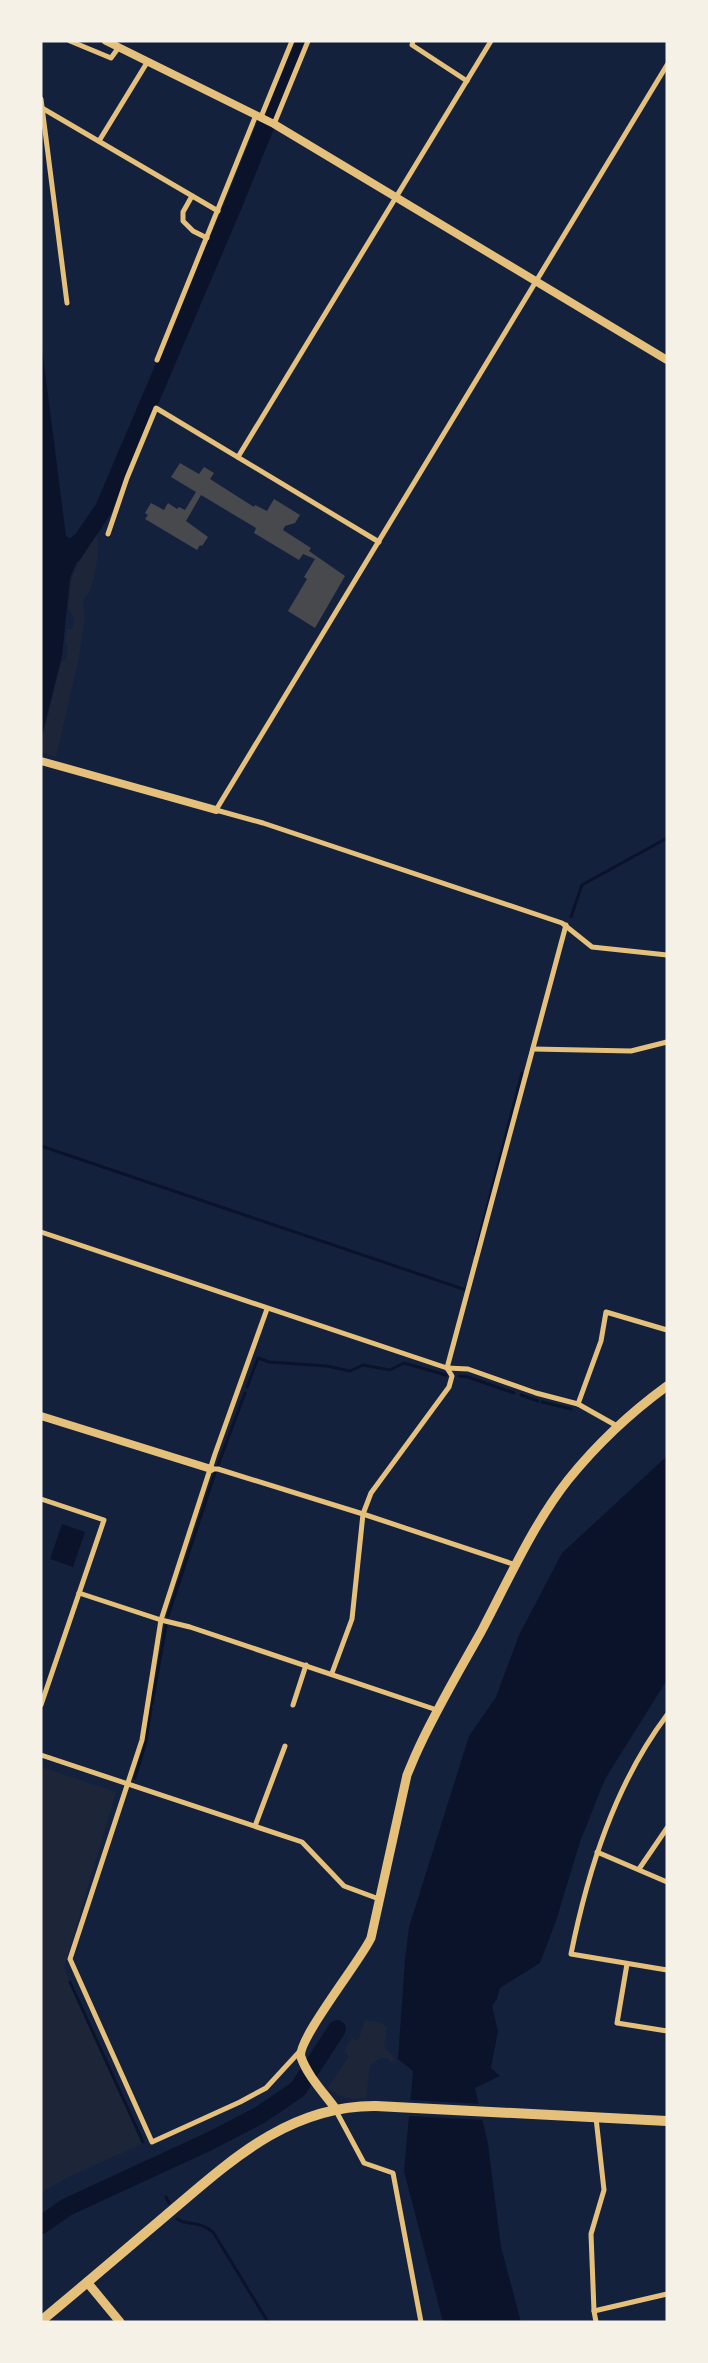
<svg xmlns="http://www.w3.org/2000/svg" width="708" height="2363" viewBox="0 0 708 2363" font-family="'IBM Plex Serif',serif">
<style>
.green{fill:#1d2539}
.water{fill:#0b132b}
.pier{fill:#14213d}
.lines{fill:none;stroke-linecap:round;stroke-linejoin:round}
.stream{stroke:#0b132b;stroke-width:3}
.river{stroke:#0b132b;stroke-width:18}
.building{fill:#48494c}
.minor{stroke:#e5c07b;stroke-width:5}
.tertiary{stroke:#e5c07b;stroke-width:8}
.secondary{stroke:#e5c07b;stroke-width:9}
.primary{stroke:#e5c07b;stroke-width:10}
</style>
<rect width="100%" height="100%" fill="#14213d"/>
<g class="green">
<path d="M94,531C103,538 95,577 91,588C90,592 85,596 83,601L85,618L78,662L56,757L41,752V744L61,663L66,659L68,645L65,644L67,629H73L74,618L68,608L72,577Z"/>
<polygon points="41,1767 116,1792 64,1968 142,2144 68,2177 41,2193"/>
<path d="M365,2020L380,2022L387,2028L384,2046L397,2061L392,2063L388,2058H381L370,2066L366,2098C352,2100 339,2098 328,2088L349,2056L344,2051L352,2038L358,2041Z"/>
</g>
<g class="water">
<polygon points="41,340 66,536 70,538 80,531 88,537 70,578 62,656 41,739"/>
<polygon points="667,1456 667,1680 605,1779 580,1842 556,1921 540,1963 500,1988 497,1999 492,2006 498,2031 491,2068 500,2076 475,2088 488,2144 501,2247 521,2322 443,2322 404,2171 413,2071 398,2059 405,1959 409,1927 469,1736 496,1697 519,1635 562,1553"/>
<polygon points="62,1524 85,1532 73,1567 50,1559"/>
</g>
<polygon class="pier" points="408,2100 481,2104 485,2120 406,2116"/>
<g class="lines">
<g class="stream">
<polyline points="571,917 582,885 667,838"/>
<polyline points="41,1146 466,1290 467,1286"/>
<polyline points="475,1254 522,1073"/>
<polyline points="459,1376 468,1377 514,1393"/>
<polyline points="247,1387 258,1358 269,1362 327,1366 350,1371 363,1365 390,1370 404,1363 446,1375"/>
<polyline points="521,1395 538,1401"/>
<polyline points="542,1402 571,1409"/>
<polyline points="218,1465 245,1393"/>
<polyline points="168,1616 215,1473"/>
<polyline points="152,1704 166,1626"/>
<polyline points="135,1778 146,1742 151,1708"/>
<polyline points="70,1982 143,2142"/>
<polyline points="166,2197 169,2203"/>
<path d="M177,2219C188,2226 198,2220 213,2232L268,2322"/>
</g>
<g class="river">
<polyline points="73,554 104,508 232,208 300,41"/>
<polyline points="41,2225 67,2207 210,2141 260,2115 298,2089 337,2029"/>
</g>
</g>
<polygon class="building" points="180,463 199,474 204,467 214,473 210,479 254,507 255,505 267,511 274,499 300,515 295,523 285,526 283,530 311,548 309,551 345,576 315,628 288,611 307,579 304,577 315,559 303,554 299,560 254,533 256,528 201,495 186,521 208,537 202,546 200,545 197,550 145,519 148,515 145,513 151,503 164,510 168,503 177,509 179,507 185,510 196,492 171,477"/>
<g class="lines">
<g class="minor">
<polyline points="70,41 111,58 119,47"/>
<polyline points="413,41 412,45 467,81"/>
<polyline points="667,65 216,810 263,823 562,923 592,947 667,955"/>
<polyline points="41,99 67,303"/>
<polyline points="42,108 218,211"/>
<polyline points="261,117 292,41"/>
<polyline points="274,124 308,41"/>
<polyline points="99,141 148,61"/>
<polyline points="192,196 183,212 183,221 193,231 207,238"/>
<polyline points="157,360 256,115"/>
<polyline points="238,457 491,41"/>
<polyline points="108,534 127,478 156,408 379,542"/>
<polyline points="533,1049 631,1051 667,1042"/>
<polyline points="41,1232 447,1368 468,1369 536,1393 578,1404 617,1426"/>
<polyline points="267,1309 215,1454 161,1620 142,1740 70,1959 152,2142 240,2102 266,2088 301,2050"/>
<polyline points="447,1368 566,925"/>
<polyline points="578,1404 601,1341 606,1312 667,1330"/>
<polyline points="211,1469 218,1469 363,1514 516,1565"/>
<polyline points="41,1499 104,1520 41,1705"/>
<polyline points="79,1593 161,1620 190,1627 437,1710"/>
<polyline points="332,1673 352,1619 363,1514 371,1493 449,1387 452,1376 447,1368"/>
<polyline points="293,1705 306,1665"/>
<path d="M667,1715C615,1784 588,1870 571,1954L667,1970"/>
<polyline points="41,1755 302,1842 344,1886 379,1899"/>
<polyline points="255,1826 285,1746"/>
<polyline points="597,1852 667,1882"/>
<polyline points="639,1869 667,1828"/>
<polyline points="627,1964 617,2023 667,2031"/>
<polyline points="335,2109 364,2163 393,2173 421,2322"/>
<polyline points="594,2311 667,2294"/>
<polyline points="596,2322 594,2311 591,2234 604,2190 596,2118"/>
</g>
<g class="tertiary">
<polyline points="106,41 274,124 667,360"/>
<polyline points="41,761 216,810"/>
<polyline points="41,1416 211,1469"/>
</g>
<g class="secondary">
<path d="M335,2108C324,2093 307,2075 301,2057C296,2041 361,1960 371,1938L407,1775L415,1756C434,1713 458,1673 481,1632C508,1581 532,1526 568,1480C597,1444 630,1413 667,1386"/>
<polyline points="87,2282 120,2322"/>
</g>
<path class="primary" d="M41,2321C82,2287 123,2252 163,2218C227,2164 287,2105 376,2106L667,2121"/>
</g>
<rect width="708" height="2363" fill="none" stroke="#f6f1e7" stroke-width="85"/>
</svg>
